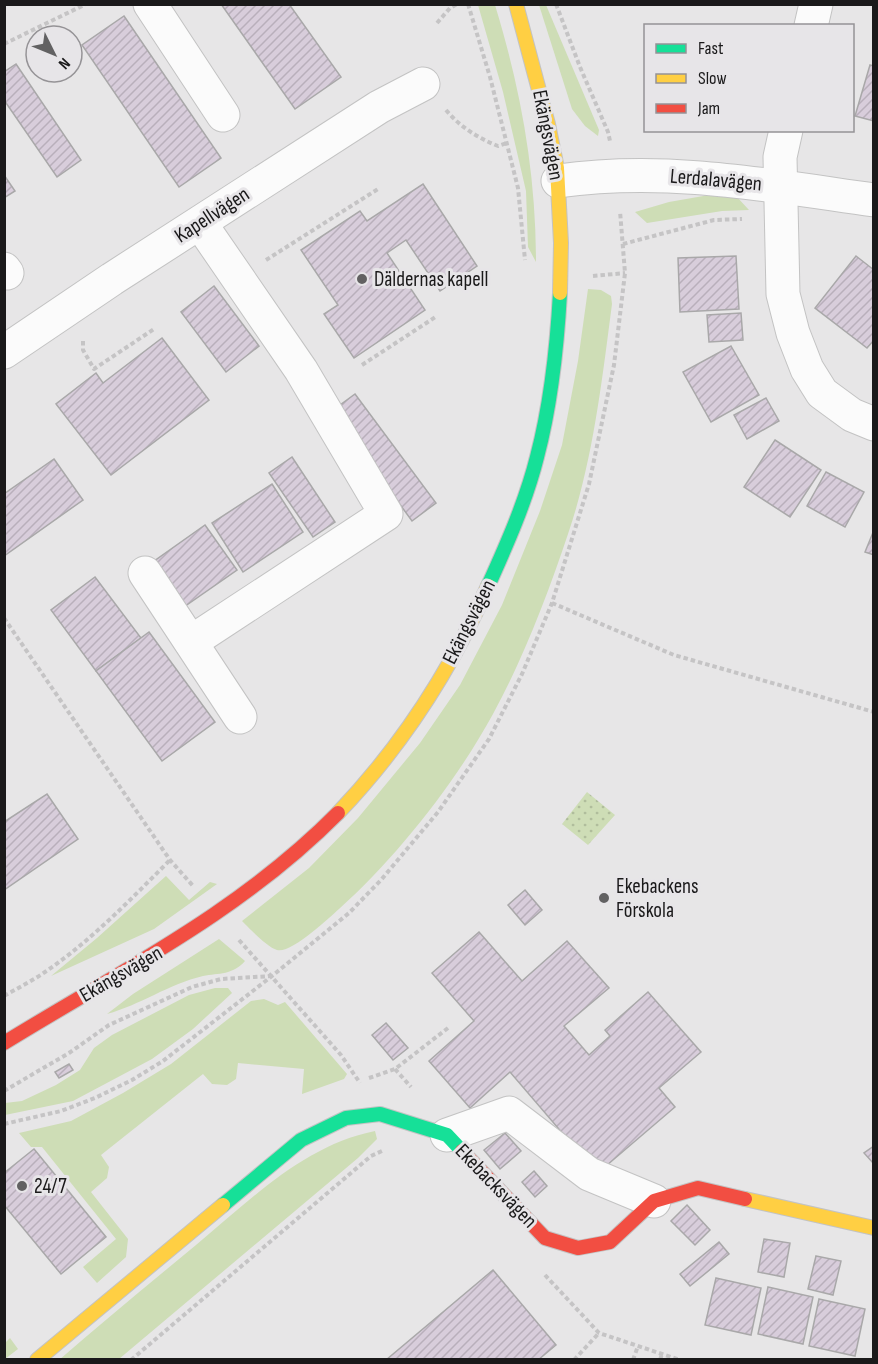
<svg xmlns="http://www.w3.org/2000/svg" width="878" height="1364" viewBox="0 0 878 1364" font-family="'Sofia Sans Condensed',sans-serif">
<style>
.grass{fill:#ceddb6}
.park{fill:url(#park-dots)}
.building{fill:url(#building-hatch);stroke:#a9a8a9;stroke-width:1.5}
.lines{fill:none;stroke-linecap:round;stroke-linejoin:round}
.street-casing{stroke:#c3c3c3;stroke-width:35}
.fast-casing{stroke:#c3c3c3;stroke-width:16}
.slow-casing{stroke:#c3c3c3;stroke-width:16}
.jam-casing{stroke:#c3c3c3;stroke-width:16}
.path{stroke:#c5c4c5;stroke-width:4;stroke-dasharray:4.5 3;stroke-linecap:butt}
.street{stroke:#fbfbfb;stroke-width:33}
.fast{stroke:#16e098;stroke-width:14}
.slow{stroke:#ffcf43;stroke-width:14}
.jam{stroke:#f24e42;stroke-width:14}
.poi-dot{fill:#626162;stroke:#e7e5e8;stroke-width:2}
.labels{text-anchor:middle;dominant-baseline:central;stroke-width:6;stroke-linejoin:round;paint-order:stroke}
.street-label{font-size:21px;fill:#1a191a;stroke:#e7e5e8}
.poi-label{font-size:21px;fill:#1a191a;stroke:#e7e5e8;text-anchor:start}
</style>
<defs>
<pattern id="park-dots" width="8" height="8" patternUnits="userSpaceOnUse" patternTransform="scale(1.5)"><rect width="8" height="8" fill="#ceddb6"/><path d="M2 2h.1M6 6h.1" fill="none" stroke="#b0bd9c" stroke-width="1.8" stroke-linecap="round"/></pattern>
<pattern id="building-hatch" width="6" height="6" patternUnits="userSpaceOnUse" patternTransform="scale(1.5)"><rect width="6" height="6" fill="#d8cddb"/><path d="M-1 1l2-2M0 6l6-6M5 7l2-2" fill="none" stroke="#b9afbb"/></pattern>
</defs>
<rect width="100%" height="100%" fill="#e7e6e7"/>
<g class="grass">
<path d="M478,5H495C521,90 536,173 536,262L528,247L526,191L503,92Z"/>
<polygon points="539,5 546,5 599,130 598,136 585,126 572,109"/>
<polygon points="709,195 736,196 749,210 722,211 647,223 635,212 669,202"/>
<path d="M588,289L601,290L611,296L612,304C602,380 593,461 568,534C548,594 523,659 493,714C456,782 397,857 339,909C329,918 291,954 277,950C267,947 249,928 242,921L309,868L358,818L420,743L460,685L502,605L540,511L562,445L578,361Z"/>
<polygon points="166,876 189,900 210,882 217,884 154,929 51,976 97,938"/>
<path d="M219,939L245,961C233,975 219,973 203,976C169,984 140,1005 107,1014L133,994Z"/>
<polygon points="215,988 228,988 232,993 193,1029 152,1059 73,1101 5,1115 5,1103 22,1101 56,1085 80,1070 94,1048 112,1035 189,995"/>
<polygon points="264,999 278,1005 285,1002 347,1074 344,1079 302,1094 304,1069 238,1063 236,1079 227,1085 212,1084 203,1074 101,1155 109,1167 107,1178 91,1192 128,1239 126,1257 97,1283 83,1267 116,1239 42,1147 31,1147 19,1133 71,1121 123,1093 171,1064 251,1001"/>
<path d="M375,1131L377,1139L358,1158L119,1359L59,1360C104,1321 150,1283 196,1245C249,1201 304,1145 375,1131Z"/>
<polygon points="10,1338 18,1349 5,1359 5,1343"/>
</g>
<polygon class="park" points="587,792 615,815 588,845 562,824"/>
<g class="building">
<polygon points="221,4 289,4 341,77 295,109"/>
<polygon points="124,16 221,158 179,187 82,45"/>
<polygon points="16,64 81,160 57,177 4,100 4,72"/>
<polygon points="870,65 874,66 874,121 855,116"/>
<polygon points="4,175 15,191 4,198"/>
<polygon points="423,184 477,266 440,291 406,240 387,253 425,310 354,358 324,314 338,305 301,250 360,211 367,221"/>
<polygon points="736,256 739,309 680,312 678,258"/>
<polygon points="856,256 874,270 874,340 867,348 815,308"/>
<polygon points="214,286 259,346 226,372 181,312"/>
<polygon points="741,313 743,340 709,342 707,315"/>
<polygon points="162,338 209,400 111,475 56,404 96,373 103,383"/>
<polygon points="731,346 759,395 711,422 683,372"/>
<polygon points="355,394 436,503 412,521 332,411"/>
<polygon points="766,398 779,421 747,439 734,415"/>
<polygon points="775,440 821,470 790,517 744,487"/>
<polygon points="292,457 335,522 313,537 269,473"/>
<polygon points="54,459 83,500 4,556 4,494"/>
<polygon points="826,472 864,492 845,527 807,506"/>
<polygon points="272,484 303,532 243,572 212,523"/>
<polygon points="205,525 237,570 181,609 150,564"/>
<polygon points="874,530 874,555 865,552"/>
<polygon points="95,577 141,638 96,671 51,610"/>
<polygon points="149,632 215,722 162,761 96,671"/>
<polygon points="47,794 78,839 4,890 4,822"/>
<polygon points="525,890 542,910 525,925 508,905"/>
<polygon points="479,932 522,981 567,941 609,988 564,1026 589,1055 610,1036 605,1030 648,992 701,1052 659,1088 675,1107 606,1166 582,1156 510,1072 470,1108 429,1061 474,1021 432,973"/>
<polygon points="386,1023 408,1048 393,1060 372,1035"/>
<polygon points="69,1064 73,1070 59,1078 55,1072"/>
<polygon points="505,1133 521,1151 500,1169 484,1150"/>
<polygon points="874,1146 874,1164 864,1153"/>
<polygon points="34,1149 106,1237 61,1274 4,1205 4,1173"/>
<polygon points="534,1171 547,1186 535,1197 522,1182"/>
<polygon points="687,1205 710,1230 695,1245 671,1221"/>
<polygon points="764,1239 790,1243 784,1277 758,1272"/>
<polygon points="719,1242 729,1254 690,1286 680,1274"/>
<polygon points="816,1256 841,1261 833,1295 808,1289"/>
<polygon points="493,1270 556,1345 538,1360 386,1360"/>
<polygon points="716,1278 761,1288 751,1335 705,1325"/>
<polygon points="768,1287 813,1297 803,1344 758,1334"/>
<polygon points="819,1299 865,1309 855,1356 809,1346"/>
</g>
<g class="lines">
<defs>
<g id="street">
<polyline points="150,4 223,115"/>
<polyline points="811,26 816,4"/>
<polyline points="786,130 780,157 783,294 793,333 807,369 822,393 852,415 874,424"/>
<path d="M558,181C667,166 766,185 874,200"/>
<polyline points="4,269 7,273"/>
<polyline points="4,352 112,279 379,107 423,84"/>
<polyline points="145,573 240,717"/>
<polyline points="191,642 386,514 301,370 200,223"/>
<polyline points="447,1135 509,1113 589,1174 654,1201"/>
</g>
<g id="fast">
<path d="M488,586C507,544 526,501 537,457C551,404 557,348 560,293"/>
<polyline points="223,1205 301,1140 346,1118 380,1114 447,1135 462,1151"/>
</g>
<g id="slow">
<polyline points="516,4 548,124 557,168 561,243 560,293"/>
<path d="M338,813C402,746 451,670 488,586"/>
<polyline points="745,1199 874,1228"/>
<polyline points="37,1360 223,1205"/>
</g>
<g id="jam">
<path d="M4,1043C121,971 240,912 338,813"/>
<polyline points="462,1151 545,1238 578,1248 610,1242 654,1201 698,1188 745,1199"/>
</g>
</defs>
<use href="#street" class="street-casing"/>
<use href="#fast" class="fast-casing"/>
<use href="#slow" class="slow-casing"/>
<use href="#jam" class="jam-casing"/>
<g class="path">
<polyline points="468,4 490,77 518,188 525,260"/>
<polyline points="556,4 580,67 608,132 610,141"/>
<polyline points="437,23 450,8 457,4"/>
<polyline points="4,44 86,4"/>
<path d="M446,110C460,127 478,138 498,146L507,143"/>
<polyline points="623,244 714,220 742,219"/>
<polyline points="266,260 378,189"/>
<polyline points="593,276 625,273"/>
<polyline points="83,341 83,350 94,369 154,329"/>
<polyline points="362,365 437,316"/>
<polyline points="552,603 674,655 874,712"/>
<polyline points="4,618 170,860 194,887"/>
<polyline points="239,940 341,1055 360,1083"/>
<path d="M4,996C18,988 32,981 45,972C91,941 131,899 170,860"/>
<polyline points="395,1069 411,1087"/>
<polyline points="369,1078 395,1069 448,1028"/>
<polyline points="4,1091 69,1053 109,1025 192,987 221,979 272,976"/>
<polyline points="4,1124 61,1111 95,1098 132,1080 163,1061 272,976 349,913 381,880 438,812 489,739 522,674 552,603 589,484 614,365 625,273 620,211"/>
<polyline points="545,1275 599,1333 680,1360"/>
<polyline points="131,1360 371,1156 382,1151"/>
<polyline points="574,1360 599,1333"/>
<polyline points="633,1360 638,1346"/>
<polyline points="660,1360 662,1354"/>
</g>
<use href="#street" class="street"/>
<use href="#fast" class="fast"/>
<use href="#slow" class="slow"/>
<use href="#jam" class="jam"/>
</g>
<g class="poi-dot">
<circle cx="362" cy="279" r="6"/>
<circle cx="604" cy="898" r="6"/>
<circle cx="22" cy="1186" r="6"/>
</g>
<g class="labels">
<g class="street-label">
<text transform="translate(548 135) rotate(79)">Ekängsvägen</text>
<text transform="translate(716 180) rotate(5)">Lerdalavägen</text>
<text transform="translate(212 215) rotate(-33)">Kapellvägen</text>
<text transform="translate(469 622) rotate(-63)">Ekängsvägen</text>
<text transform="translate(121 974) rotate(-30)">Ekängsvägen</text>
<text transform="translate(496 1186) rotate(46)">Ekebacksvägen</text>
</g>
<g class="poi-label">
<text x="374" y="279">Däldernas kapell</text>
<text x="616" y="886">Ekebackens<tspan x="616" dy="24">Förskola</tspan></text>
<text x="34" y="1186">24/7</text>
</g>
</g>
<rect width="878" height="1364" fill="none" stroke="#1a191a" stroke-width="12"/>
<rect x="644" y="24" width="210" height="108" fill="#e7e5e8" stroke="#959396" stroke-width="1.5"/>
<rect x="656" y="44" width="30" height="9" fill="#16e098" stroke="#959396" stroke-width="1.5"/>
<text x="698" y="54" font-size="18" fill="#1a191a">Fast</text>
<rect x="656" y="74" width="30" height="9" fill="#ffcf43" stroke="#959396" stroke-width="1.5"/>
<text x="698" y="84" font-size="18" fill="#1a191a">Slow</text>
<rect x="656" y="104" width="30" height="9" fill="#f24e42" stroke="#959396" stroke-width="1.5"/>
<text x="698" y="114" font-size="18" fill="#1a191a">Jam</text>
<g transform="translate(54 54) rotate(133)"><circle r="28" fill="#e7e5e8" stroke="#959396" stroke-width="1.5"/>
<path d="M0-4.5L10 22L0 15L-10 22Z" fill="#626162"/>
<text y="-9" font-size="16" font-weight="bold" text-anchor="middle" fill="#1a191a">N</text>
</g>
</svg>
